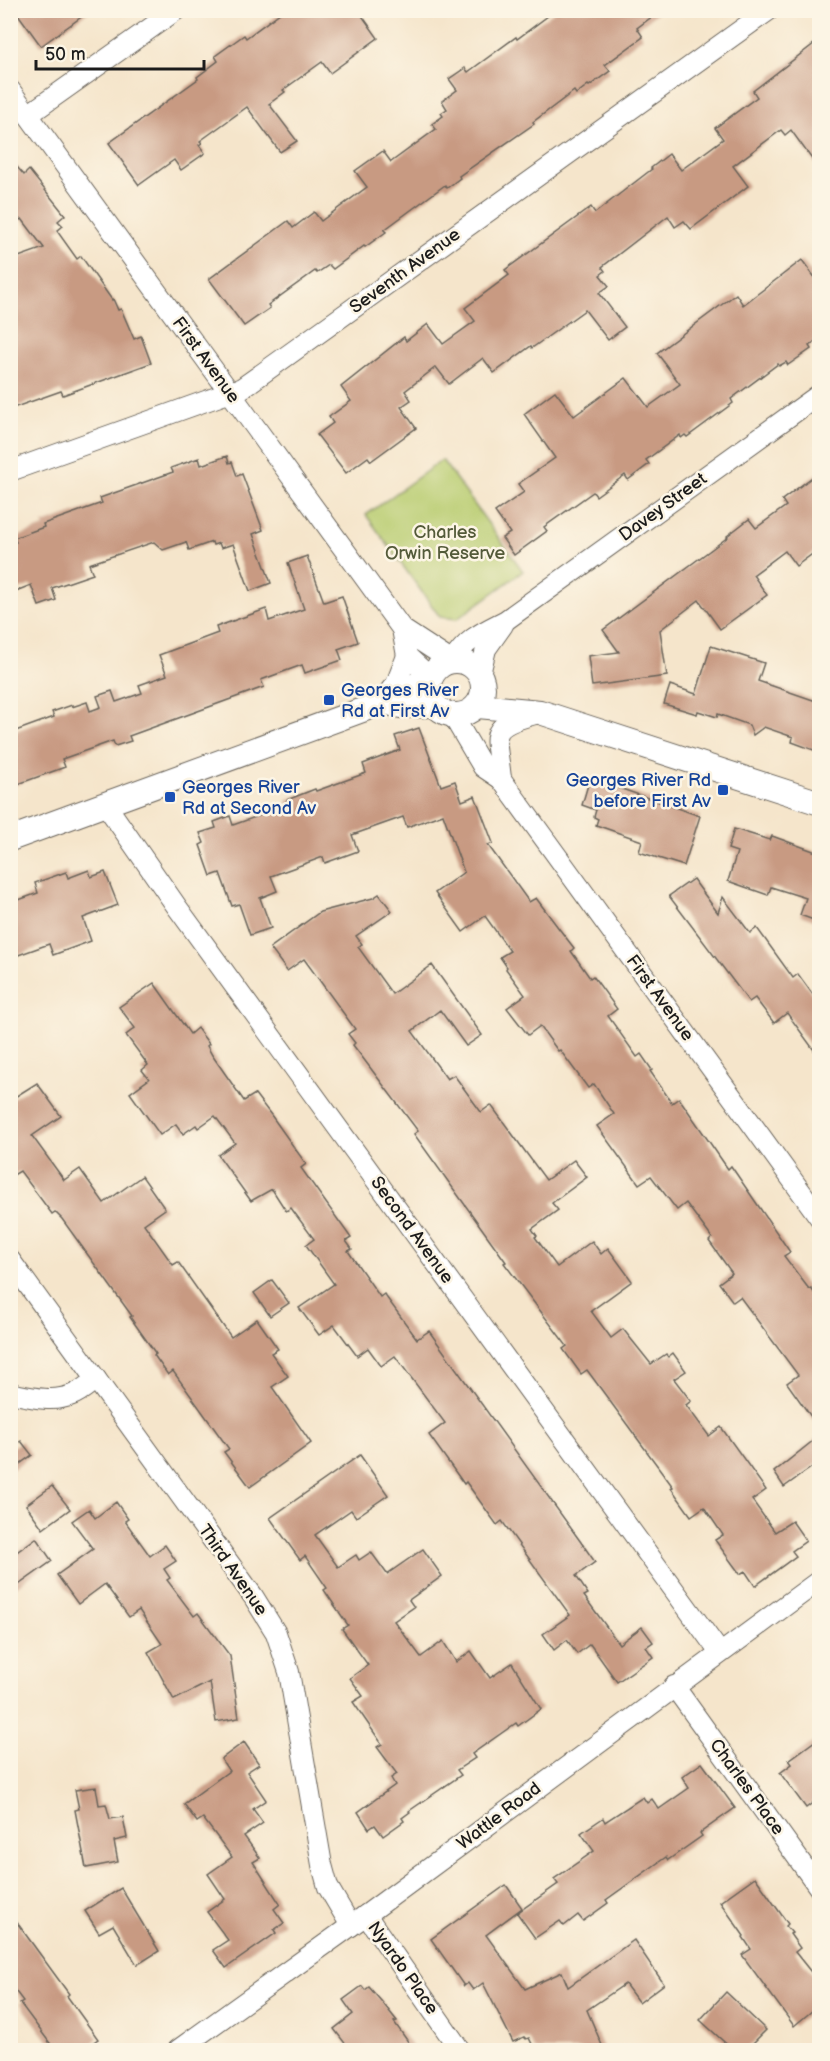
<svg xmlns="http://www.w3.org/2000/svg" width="830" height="2061" viewBox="0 0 830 2061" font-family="'Balsamiq Sans',sans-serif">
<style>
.green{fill:#b8cc70;stroke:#6a7446;stroke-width:1.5}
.building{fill:#c89a82}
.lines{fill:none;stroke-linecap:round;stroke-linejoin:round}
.minor-casing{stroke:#686259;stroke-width:22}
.tertiary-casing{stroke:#686259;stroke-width:26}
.minor{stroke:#fff;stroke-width:20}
.tertiary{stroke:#fff;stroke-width:24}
.transit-dot{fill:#1a4fb4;stroke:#fcf5e5;stroke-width:2}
.labels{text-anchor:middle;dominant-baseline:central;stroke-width:5;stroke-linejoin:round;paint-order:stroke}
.street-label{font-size:18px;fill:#1c1c1c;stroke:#fcf5e5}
.park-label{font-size:18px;fill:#535a39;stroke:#fcf5e5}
.transit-label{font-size:18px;fill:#164399;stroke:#fcf5e5;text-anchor:start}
</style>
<rect width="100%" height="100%" fill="#fcf5e5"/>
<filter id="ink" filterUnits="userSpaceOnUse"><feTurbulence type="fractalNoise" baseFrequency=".0167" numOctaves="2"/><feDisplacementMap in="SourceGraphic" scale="12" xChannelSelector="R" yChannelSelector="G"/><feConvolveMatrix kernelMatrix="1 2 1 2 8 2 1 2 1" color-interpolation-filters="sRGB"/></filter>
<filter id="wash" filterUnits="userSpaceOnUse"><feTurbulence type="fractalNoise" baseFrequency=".008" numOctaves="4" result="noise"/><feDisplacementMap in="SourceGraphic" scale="24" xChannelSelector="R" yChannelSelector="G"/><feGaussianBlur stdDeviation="1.35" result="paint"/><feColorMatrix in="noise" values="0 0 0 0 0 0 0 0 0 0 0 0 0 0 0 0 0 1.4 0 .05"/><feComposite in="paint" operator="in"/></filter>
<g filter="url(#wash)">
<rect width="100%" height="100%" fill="#f5e5cb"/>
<polygon class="green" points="442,460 523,571 457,619 440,617 366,515"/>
<g id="blocks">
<g class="building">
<polygon points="15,10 91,10 41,46"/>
<polygon points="284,10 358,10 378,38 330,73 322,62 283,90 285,92 269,104 297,141 280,152 247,107 200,141 202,143 199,145 205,153 181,170 174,160 139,185 109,143 198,79 197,77 218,61 215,56 244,35 246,38"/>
<polygon points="556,10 661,10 637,28 643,37 605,65 610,71 589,86 588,85 576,94 574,91 533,122 534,124 459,176 460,178 447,188 445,185 384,230 386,232 365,247 364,246 333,269 329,265 317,273 315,271 268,305 270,308 244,326 209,279 288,221 293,228 314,212 321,221 367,187 355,171 383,151 391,162 436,129 432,124 443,116 441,113 447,109 442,101 457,90 449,79 465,68 468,72 516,37 517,39"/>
<polygon points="819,40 819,169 791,130 785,135 781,130 733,166 748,186 691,229 684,221 675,227 668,216 602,267 605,271 600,275 609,286 599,293 625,327 608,340 585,310 532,348 531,346 494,373 483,358 449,384 436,367 405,391 411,400 401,407 416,428 371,461 368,457 346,473 317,435 333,423 329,417 351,401 341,387 404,337 406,341 428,324 443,344 475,321 465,308 509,275 505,270 591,207 595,213 652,169 651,168 669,154 681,170 723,139 715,128 757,97 753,91"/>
<polygon points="10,159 24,175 29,170 65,215 58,221 63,226 57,231 77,259 81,256 112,300 113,299 118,310 121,309 134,339 141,336 151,363 63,395 61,391 10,409 10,260 44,248 22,219 10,223"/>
<polygon points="802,260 819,283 819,338 809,346 811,349 788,365 786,362 779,366 778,364 731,399 733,403 687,437 685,435 681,438 680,435 646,460 649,464 628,480 625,475 596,496 593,492 544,527 547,531 514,555 502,538 510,533 495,512 524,492 518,484 555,458 524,414 555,391 574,416 626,378 648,407 680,384 657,353 736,294 743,305"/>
<polygon points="227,456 229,463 232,462 237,476 242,474 263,530 253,534 271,583 250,591 233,544 221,548 219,543 213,545 212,542 189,550 186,542 163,550 154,542 89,564 93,574 52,588 56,600 39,606 31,585 16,591 10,574 10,544 16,542 14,538 44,527 43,524 102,503 100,498 173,472 171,468 199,458 201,465"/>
<polygon points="819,472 819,549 796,566 785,551 753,575 767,595 720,629 699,600 660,630 667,676 592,686 588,656 619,652 603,630 728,537 727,536 749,519 756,528 786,506 782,500"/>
<polygon points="307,556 324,602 342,596 358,642 338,649 342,660 305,673 302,665 261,680 264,687 129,736 131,741 115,746 113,741 62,759 65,767 10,787 10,733 54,717 52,712 72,705 72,707 87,702 90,711 101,707 97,696 112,691 116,702 142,693 139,685 167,675 159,655 218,633 216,627 266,609 269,621 304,609 288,563"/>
<polygon points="711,646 764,663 758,681 819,702 819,752 792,742 793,737 764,727 753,735 749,725 718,714 717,717 698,711 697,714 664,704 670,685 696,694"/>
<polygon points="419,728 441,786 455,781 462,801 475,796 493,843 488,845 529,902 536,898 560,930 574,948 571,951 590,978 593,976 617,1009 608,1016 637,1057 641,1054 652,1070 650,1071 672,1103 679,1098 728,1169 731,1166 790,1252 784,1256 809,1289 811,1288 819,1300 819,1428 787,1383 798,1375 740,1297 733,1302 719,1283 732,1273 709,1241 712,1238 686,1203 677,1210 651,1176 639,1184 597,1126 614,1114 594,1084 588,1088 560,1050 558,1051 540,1026 528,1035 507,1008 525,995 506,969 507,967 500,957 510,951 485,916 463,932 435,893 464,872 443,814 407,827 403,817 352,835 358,851 325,863 323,857 271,876 277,891 260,898 271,928 250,935 239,904 232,906 220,873 211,876 200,845 204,843 200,833 216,828 214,822 230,816 233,825 289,805 287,800 315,789 316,791 366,773 363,764 400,750 395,736"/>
<polygon points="590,778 700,816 684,866 639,852 642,841 596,825 598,819 594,817 596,810 582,805"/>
<polygon points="734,829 770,840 772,836 819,853 819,922 800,915 806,898 771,887 768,895 728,881 737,852 728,849"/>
<polygon points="89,870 91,877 105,872 118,905 83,918 91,941 53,955 49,944 10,958 10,903 38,893 35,883 66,872 68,878"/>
<polygon points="693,879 718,913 723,897 750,933 757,928 793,978 798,974 819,1003 819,1057 787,1013 774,1023 755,998 749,1002 669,896"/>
<polygon points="379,894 392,911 356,936 362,944 358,947 392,994 432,965 482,1035 466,1046 440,1010 412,1031 447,1079 454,1075 481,1112 491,1105 546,1180 574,1160 587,1177 552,1203 558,1210 532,1229 537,1236 535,1237 557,1267 592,1241 601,1254 608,1248 632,1281 591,1311 611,1338 623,1329 651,1364 666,1354 668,1357 673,1353 686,1371 674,1379 691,1401 686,1405 709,1436 721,1427 766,1490 752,1500 775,1532 792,1521 806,1541 792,1551 796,1556 755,1586 745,1571 740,1574 715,1540 723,1535 704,1507 691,1516 671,1488 673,1487 587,1370 581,1374 563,1349 567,1346 504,1263 506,1262 414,1134 418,1131 353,1045 355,1043 348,1034 355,1029 304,959 287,971 270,948 320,912 373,898"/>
<polygon points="154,983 190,1034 197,1028 209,1044 207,1046 212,1055 244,1101 255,1094 271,1115 306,1164 301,1168 351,1238 346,1241 352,1249 348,1251 380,1297 384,1294 417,1339 429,1331 583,1545 595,1562 576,1576 588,1594 584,1596 619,1644 642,1627 653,1642 646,1647 653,1657 617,1682 590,1644 577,1654 567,1640 554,1650 543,1634 570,1615 502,1521 497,1525 466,1482 464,1484 429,1435 445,1423 395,1356 381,1366 368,1348 357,1356 334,1325 319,1335 299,1308 334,1284 306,1245 314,1239 291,1208 286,1211 272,1189 251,1201 218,1155 235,1143 215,1116 198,1128 196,1125 183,1134 176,1124 160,1135 130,1093 149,1079 142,1070 148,1065 126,1035 135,1028 119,1007"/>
<polygon points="37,1083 61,1116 32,1136 64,1180 80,1169 104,1203 142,1176 165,1209 144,1224 173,1265 178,1262 231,1337 257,1319 278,1349 271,1353 288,1376 272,1387 311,1443 250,1487 224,1452 229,1449 173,1371 168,1375 154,1355 156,1354 130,1317 132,1316 62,1219 55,1212 52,1214 20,1171 10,1177 10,1100"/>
<polygon points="272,1280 289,1303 270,1316 254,1293"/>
<polygon points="819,1436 819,1462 784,1487 774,1472"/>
<polygon points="21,1441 32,1455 10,1471 10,1449"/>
<polygon points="360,1455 388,1495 356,1517 351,1510 315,1535 338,1567 356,1555 359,1560 371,1552 387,1574 423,1549 442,1576 409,1600 414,1607 394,1621 421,1657 443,1641 456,1662 471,1651 490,1678 512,1663 541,1709 518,1726 516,1723 472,1754 475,1758 457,1770 461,1775 409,1811 410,1812 402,1818 404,1821 383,1836 375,1825 369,1829 358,1812 395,1785 391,1778 397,1774 377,1747 382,1744 353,1702 363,1696 350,1678 368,1665 342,1629 348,1625 324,1590 327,1588 305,1556 300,1560 270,1518"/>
<polygon points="52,1486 70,1509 43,1529 26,1505"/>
<polygon points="116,1502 128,1519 125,1521 150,1556 165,1545 176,1561 164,1569 170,1578 167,1580 194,1616 198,1613 230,1656 239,1718 216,1722 210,1682 174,1700 148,1652 162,1644 139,1610 129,1617 105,1584 78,1604 57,1575 93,1549 72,1521 89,1509 95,1518"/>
<polygon points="36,1538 52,1561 10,1591 10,1557"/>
<polygon points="819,1738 819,1798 806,1808 780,1773 792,1764 789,1760"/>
<polygon points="244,1742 259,1764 247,1772 266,1800 253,1809 263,1823 244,1836 260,1858 253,1862 280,1904 274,1909 284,1923 274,1930 276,1933 226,1968 213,1950 228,1940 207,1912 225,1899 208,1874 232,1857 203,1818 197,1822 184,1804 229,1771 221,1759"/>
<polygon points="702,1763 735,1808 700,1833 702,1836 668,1860 666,1857 606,1900 608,1903 583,1921 578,1915 564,1926 560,1921 535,1938 517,1913 558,1884 554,1879 594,1851 581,1833 603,1818 605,1822 643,1797 647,1803 652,1799 659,1809 689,1788 682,1777"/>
<polygon points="96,1787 99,1805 106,1804 110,1819 123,1817 127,1838 114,1841 118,1862 86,1868 75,1810 79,1809 75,1790"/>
<polygon points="755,1877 788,1924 786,1926 792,1933 790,1934 800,1948 795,1952 819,1982 819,2005 794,2026 742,1955 751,1949 743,1937 744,1936 720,1902"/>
<polygon points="506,1885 522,1908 486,1935 525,1989 562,1972 568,1987 634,1940 664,1984 639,2003 625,1984 587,2010 604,2050 535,2050 529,2038 526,2039 524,2037 513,2042 483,1983 473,1990 468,1983 464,1986 431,1939"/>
<polygon points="121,1888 159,1951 137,1965 113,1925 99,1933 85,1911"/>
<polygon points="10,1913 69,1994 67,1996 98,2039 82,2050 55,2050 20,2003 23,2001 10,1984"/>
<polygon points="362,1986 365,1990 369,1987 382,2002 397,2021 394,2022 414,2050 350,2050 334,2029 353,2014 343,2000"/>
<polygon points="726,1992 766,2030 746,2050 733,2050 700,2020"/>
</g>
</g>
</g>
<g filter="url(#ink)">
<use href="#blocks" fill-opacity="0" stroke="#686259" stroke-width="1.5"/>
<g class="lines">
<defs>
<g id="minor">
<polyline points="10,90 402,629 451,661"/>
<polyline points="28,115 176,10"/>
<polyline points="10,471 242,388 769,10"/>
<polyline points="402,629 407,656 431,678"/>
<path d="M453,661C467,638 483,632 506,620L820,394"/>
<polyline points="480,674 486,649 503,625"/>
<polyline points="394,689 407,656"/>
<polyline points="453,716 483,767 501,779 820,1218"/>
<path d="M501,779C497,734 484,728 535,714"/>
<polyline points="106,805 177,907 720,1653"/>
<polyline points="10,1260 253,1596 276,1633 289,1672 322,1865 328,1887 351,1926"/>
<path d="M10,1393C30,1397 53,1403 72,1395C81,1392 89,1384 96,1379"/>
<polyline points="674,1686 820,1889"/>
<polyline points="366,1915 460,2050"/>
<polyline points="178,2050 366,1915 820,1580"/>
</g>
<g id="tertiary">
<circle cx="456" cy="688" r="27"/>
<polyline points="384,702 394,689 418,685 429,686"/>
<polyline points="478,706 540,712 820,803"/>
<polyline points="10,839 384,702 401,706 434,705"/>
</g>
</defs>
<use href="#minor" class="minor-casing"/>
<use href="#tertiary" class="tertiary-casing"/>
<use href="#minor" class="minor"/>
<use href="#tertiary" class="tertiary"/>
</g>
</g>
<g class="transit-dot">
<rect x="323" y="694" width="12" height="12" rx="3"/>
<rect x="717" y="784" width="12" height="12" rx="3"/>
<rect x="164" y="791" width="12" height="12" rx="3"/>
</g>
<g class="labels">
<g class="street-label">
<text transform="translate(405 271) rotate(-36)">Seventh Avenue</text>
<text transform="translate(206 360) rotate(54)">First Avenue</text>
<text transform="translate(663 507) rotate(-36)">Davey Street</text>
<text transform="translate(660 998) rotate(54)">First Avenue</text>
<text transform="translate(412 1230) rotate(54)">Second Avenue</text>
<text transform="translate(233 1570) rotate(55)">Third Avenue</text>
<text transform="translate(747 1787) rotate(54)">Charles Place</text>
<text transform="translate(499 1816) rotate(-37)">Wattle Road</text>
<text transform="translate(403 1968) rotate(55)">Nyardo Place</text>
</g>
<g class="park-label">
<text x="445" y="532">Charles<tspan x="445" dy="21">Orwin Reserve</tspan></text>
</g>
<g class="transit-label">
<text x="341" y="690">Georges River<tspan x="341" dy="21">Rd at First Av</tspan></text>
<text x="711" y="780" text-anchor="end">Georges River Rd<tspan x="711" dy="21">before First Av</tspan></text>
<text x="182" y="787">Georges River<tspan x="182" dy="21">Rd at Second Av</tspan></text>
</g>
</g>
<rect width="830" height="2061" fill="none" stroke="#fcf5e5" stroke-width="36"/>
<path d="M36 60v9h168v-9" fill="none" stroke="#1c1c1c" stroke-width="3"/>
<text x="45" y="60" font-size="18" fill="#1c1c1c" stroke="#fcf5e5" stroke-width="4.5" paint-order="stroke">50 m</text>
</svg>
